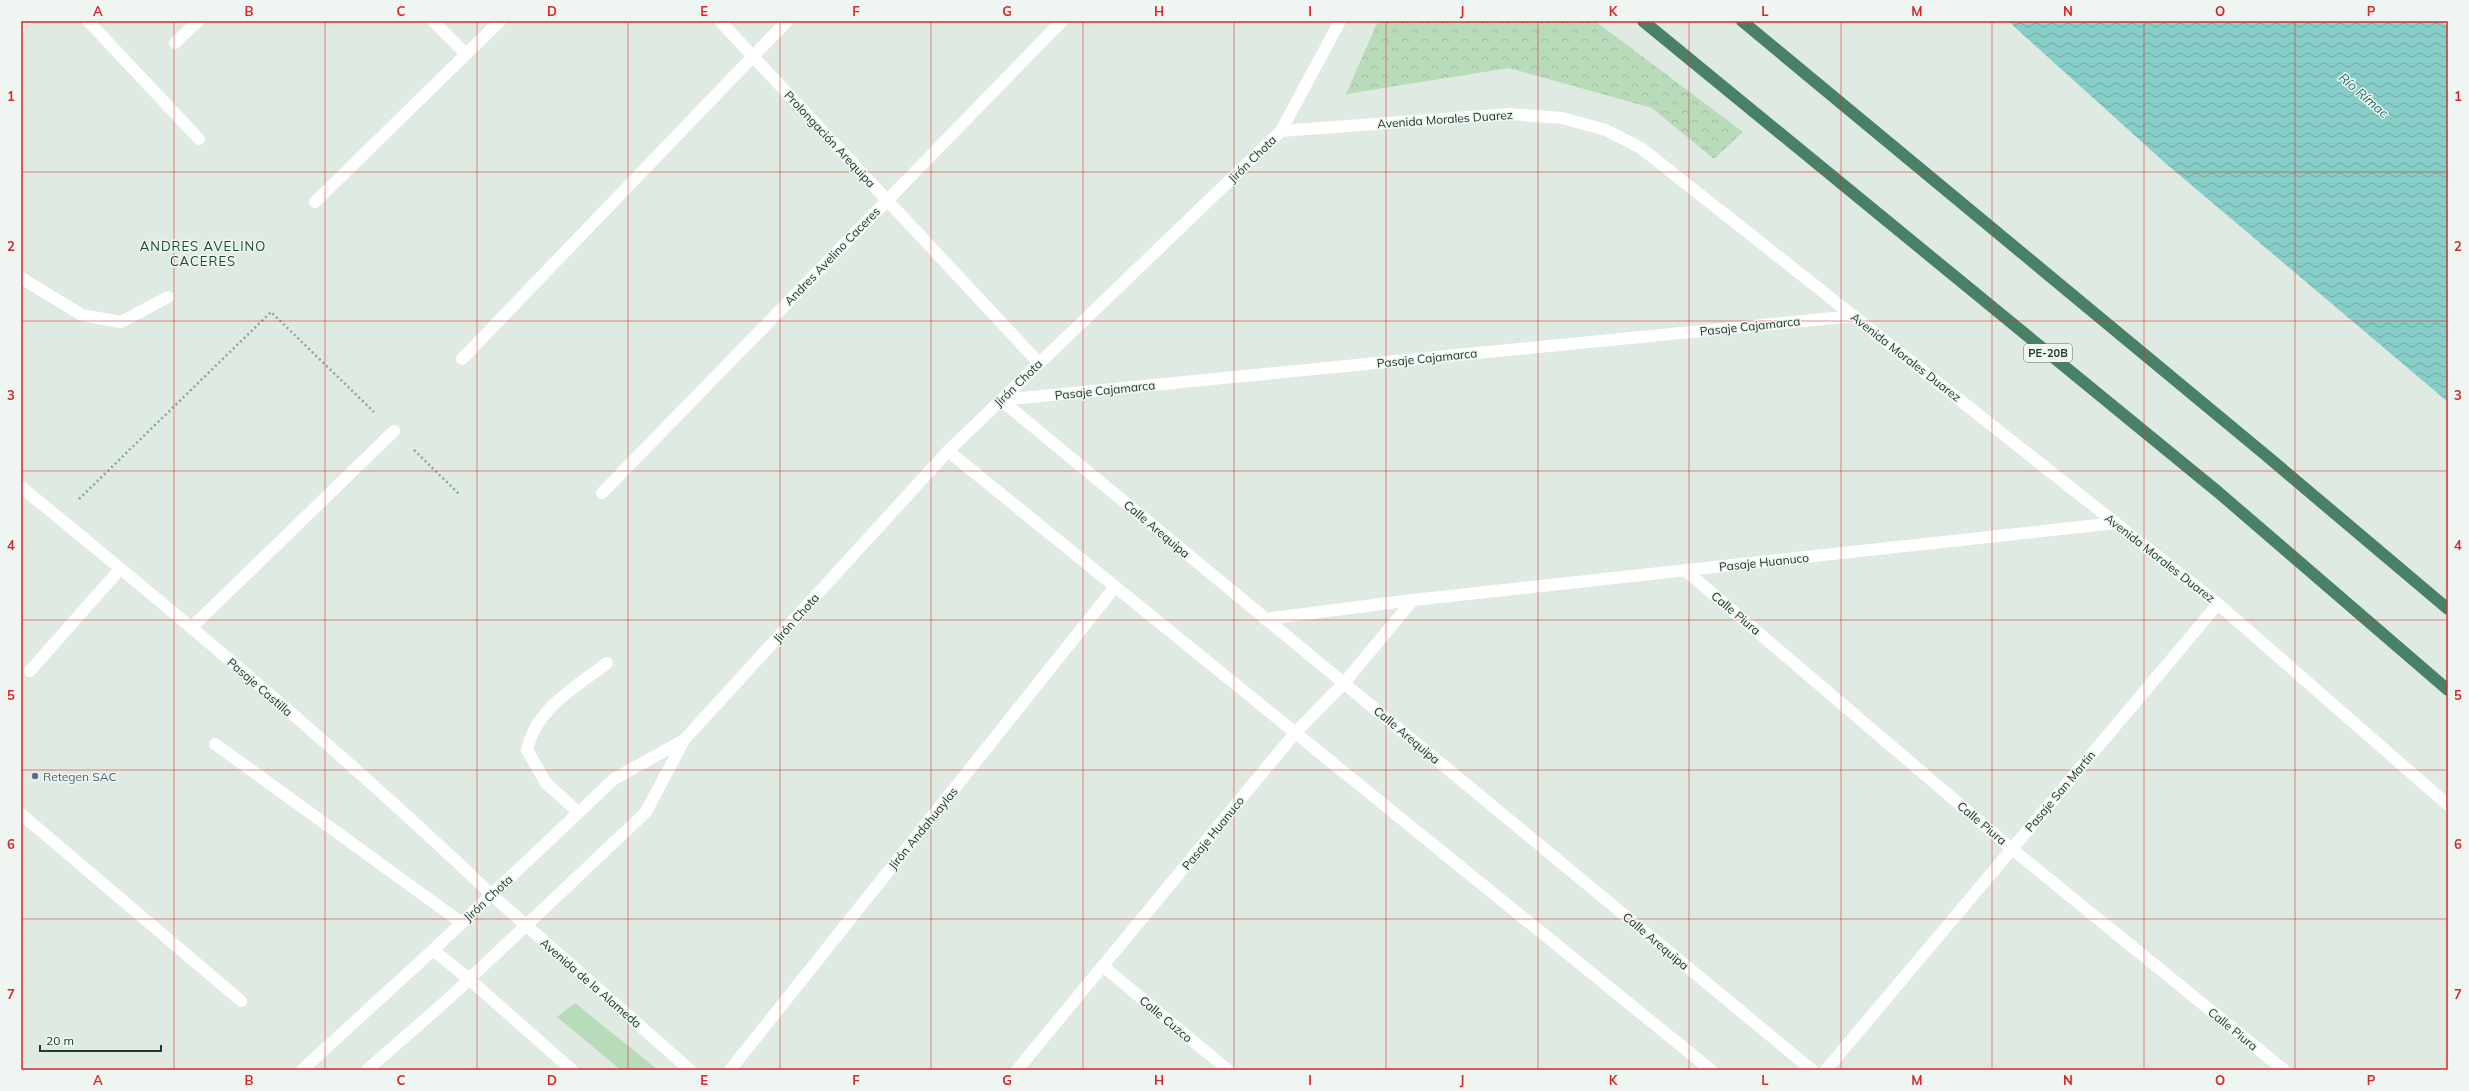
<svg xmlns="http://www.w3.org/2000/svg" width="2469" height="1091" viewBox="0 0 2469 1091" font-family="Mulish,sans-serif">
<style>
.grass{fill:#b8dbb9}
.park{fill:url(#park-crowns)}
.water{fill:url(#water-waves)}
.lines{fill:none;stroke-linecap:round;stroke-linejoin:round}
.path{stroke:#80ac94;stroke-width:2.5;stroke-dasharray:2 3;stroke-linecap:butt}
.service{stroke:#fff;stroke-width:12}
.minor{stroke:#fff;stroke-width:12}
.tertiary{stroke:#fff;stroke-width:12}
.trunk{stroke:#488167;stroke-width:12}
.grid{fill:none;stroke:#d62828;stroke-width:1;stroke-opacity:0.55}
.service-dot{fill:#5c6f8a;stroke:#eff6f1;stroke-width:1.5}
.labels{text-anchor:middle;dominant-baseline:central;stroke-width:3;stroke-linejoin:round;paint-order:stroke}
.shield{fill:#eff6f1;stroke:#5e7268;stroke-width:1}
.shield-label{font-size:11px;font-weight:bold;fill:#20392d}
.street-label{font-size:12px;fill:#20392d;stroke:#eff6f1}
.service-label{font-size:12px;fill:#4e5e75;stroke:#eff6f1;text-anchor:start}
.water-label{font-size:13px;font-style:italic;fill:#1d726d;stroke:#eff6f1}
.neighbourhood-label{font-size:13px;letter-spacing:1px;fill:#1d4a35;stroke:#eff6f1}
.neatline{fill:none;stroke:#d62828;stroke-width:1.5}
.grid-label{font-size:13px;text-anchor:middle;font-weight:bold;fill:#d62828}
</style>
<defs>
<pattern id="park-crowns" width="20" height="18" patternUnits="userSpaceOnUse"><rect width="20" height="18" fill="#b8dbb9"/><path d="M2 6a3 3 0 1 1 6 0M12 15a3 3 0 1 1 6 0" fill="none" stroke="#9ebd9f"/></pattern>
<pattern id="water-waves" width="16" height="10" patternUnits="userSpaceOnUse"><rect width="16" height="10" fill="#87cec8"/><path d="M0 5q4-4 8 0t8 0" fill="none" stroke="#6ea8a3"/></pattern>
</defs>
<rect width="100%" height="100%" fill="#dfeae2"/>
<polygon class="grass" points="575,1003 658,1070 621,1070 557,1017"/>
<polygon class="park" points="1378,21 1595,21 1743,132 1714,159 1652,108 1509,68 1346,94"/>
<polygon class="water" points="2008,21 2442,21 2448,27 2448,402 2163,161"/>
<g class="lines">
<g class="path">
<polyline points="414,450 459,494"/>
<polyline points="79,499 271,312 374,412"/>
</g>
<g class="service">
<polyline points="88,21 199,139"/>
<polyline points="21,278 82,315 121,322 168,297"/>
<polyline points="30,671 120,569"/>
<polyline points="215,744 462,923"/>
<path d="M578,812L546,783L527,750C536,708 575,688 607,663"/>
<polyline points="21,814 241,1001"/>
</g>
<g class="minor">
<polyline points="433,21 465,53"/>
<polyline points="720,21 1039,363"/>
<polyline points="175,43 198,21"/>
<polyline points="1281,131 1509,114 1562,118 1606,130 1641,148 2218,604 2448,805"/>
<polyline points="315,202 500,21"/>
<polyline points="462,359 787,21"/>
<polyline points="1001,400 1812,1070"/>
<polyline points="1001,400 1854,316"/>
<polyline points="948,451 1711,1070"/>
<path d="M21,487C182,618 342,752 492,895"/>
<polyline points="602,493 1062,21"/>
<polyline points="1686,571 2012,849 2284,1070"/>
<polyline points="1265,619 1413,600 2116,523"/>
<polyline points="192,627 394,431"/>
<polyline points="1104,967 1228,1070"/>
<polyline points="730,1070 1115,587"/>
<polyline points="1017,1070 1295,733 1344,683 1413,600"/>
<polyline points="1826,1070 2218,604"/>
</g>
<g class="tertiary">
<polyline points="492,895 690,1070"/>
<polyline points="433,950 469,979 572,1070"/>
<polyline points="302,1070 433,950 614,779 684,740"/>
<polyline points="367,1070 446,1001 646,812 684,740 948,451 1281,131 1340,21"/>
</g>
<g class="trunk">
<polyline points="1643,21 2218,492 2448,690"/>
<polyline points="1742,21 2262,452 2448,609"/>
</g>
</g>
<path class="grid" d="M174,21V1070M325,21V1070M477,21V1070M628,21V1070M780,21V1070M931,21V1070M1083,21V1070M1234,21V1070M1386,21V1070M1538,21V1070M1689,21V1070M1841,21V1070M1992,21V1070M2144,21V1070M2295,21V1070M21,172H2448M21,321H2448M21,471H2448M21,620H2448M21,770H2448M21,919H2448"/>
<circle class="service-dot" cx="35" cy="776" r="4"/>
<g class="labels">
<rect class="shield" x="2024" y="344" width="48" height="18" rx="3"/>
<g class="shield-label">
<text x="2048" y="353">PE-20B</text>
</g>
<g class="street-label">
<text transform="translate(1445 119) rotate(-4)">Avenida Morales Duarez</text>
<text transform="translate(830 139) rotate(47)">Prolongación Arequipa</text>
<text transform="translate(1252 159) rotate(-44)">Jirón Chota</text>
<text transform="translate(832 256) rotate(-46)">Andres Avelino Caceres</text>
<text transform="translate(1750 326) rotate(-6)">Pasaje Cajamarca</text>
<text transform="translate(1906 357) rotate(38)">Avenida Morales Duarez</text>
<text transform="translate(1427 358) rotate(-6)">Pasaje Cajamarca</text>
<text transform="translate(1018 383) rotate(-44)">Jirón Chota</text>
<text transform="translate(1105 390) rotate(-6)">Pasaje Cajamarca</text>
<text transform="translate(1157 529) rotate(40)">Calle Arequipa</text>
<text transform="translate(2160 558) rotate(38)">Avenida Morales Duarez</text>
<text transform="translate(1764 562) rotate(-6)">Pasaje Huanuco</text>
<text transform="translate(1736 613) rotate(40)">Calle Piura</text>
<text transform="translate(796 618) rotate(-48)">Jirón Chota</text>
<text transform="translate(260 687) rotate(41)">Pasaje Castilla</text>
<text transform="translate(1407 735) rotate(40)">Calle Arequipa</text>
<text transform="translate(2060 791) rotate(-50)">Pasaje San Martin</text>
<text transform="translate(1982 823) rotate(40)">Calle Piura</text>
<text transform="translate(923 828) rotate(-51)">Jirón Andahuaylas</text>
<text transform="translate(1213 833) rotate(-51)">Pasaje Huanuco</text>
<text transform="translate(488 898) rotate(-43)">Jirón Chota</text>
<text transform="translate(1656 941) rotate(40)">Calle Arequipa</text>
<text transform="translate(591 983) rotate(41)">Avenida de la Alameda</text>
<text transform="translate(1166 1019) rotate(40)">Calle Cuzco</text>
<text transform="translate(2233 1029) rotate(39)">Calle Piura</text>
</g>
<g class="service-label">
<text x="43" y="776">Retegen SAC</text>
</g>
<g class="water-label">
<text transform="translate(2364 95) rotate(41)">Río Rímac</text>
</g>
<g class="neighbourhood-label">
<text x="203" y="246">ANDRES AVELINO<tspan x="203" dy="15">CACERES</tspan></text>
</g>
</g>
<rect width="2469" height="1091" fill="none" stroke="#eff6f1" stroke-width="44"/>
<path d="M40 1045v6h121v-6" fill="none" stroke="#20392d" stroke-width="2"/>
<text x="46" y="1045" font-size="12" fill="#20392d" stroke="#eff6f1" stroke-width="3" paint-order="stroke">20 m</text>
<rect x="22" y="22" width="2425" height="1047" class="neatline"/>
<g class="grid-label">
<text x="98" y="16">A</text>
<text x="249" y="16">B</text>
<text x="401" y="16">C</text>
<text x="552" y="16">D</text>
<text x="704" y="16">E</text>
<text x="856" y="16">F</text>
<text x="1007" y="16">G</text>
<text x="1159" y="16">H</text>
<text x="1310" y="16">I</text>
<text x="1462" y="16">J</text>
<text x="1613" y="16">K</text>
<text x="1765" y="16">L</text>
<text x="1917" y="16">M</text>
<text x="2068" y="16">N</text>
<text x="2220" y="16">O</text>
<text x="2371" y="16">P</text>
<text x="11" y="101">1</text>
<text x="2458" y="101">1</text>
<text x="11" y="251">2</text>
<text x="2458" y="251">2</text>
<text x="11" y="400">3</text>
<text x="2458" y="400">3</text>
<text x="11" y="550">4</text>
<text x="2458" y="550">4</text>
<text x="11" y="700">5</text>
<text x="2458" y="700">5</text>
<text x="11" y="849">6</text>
<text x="2458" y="849">6</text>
<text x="11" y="999">7</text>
<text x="2458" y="999">7</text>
<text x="98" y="1085">A</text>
<text x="249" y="1085">B</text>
<text x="401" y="1085">C</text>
<text x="552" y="1085">D</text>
<text x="704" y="1085">E</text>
<text x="856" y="1085">F</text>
<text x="1007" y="1085">G</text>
<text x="1159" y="1085">H</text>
<text x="1310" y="1085">I</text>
<text x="1462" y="1085">J</text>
<text x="1613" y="1085">K</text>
<text x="1765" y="1085">L</text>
<text x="1917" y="1085">M</text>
<text x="2068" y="1085">N</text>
<text x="2220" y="1085">O</text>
<text x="2371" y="1085">P</text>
</g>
</svg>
